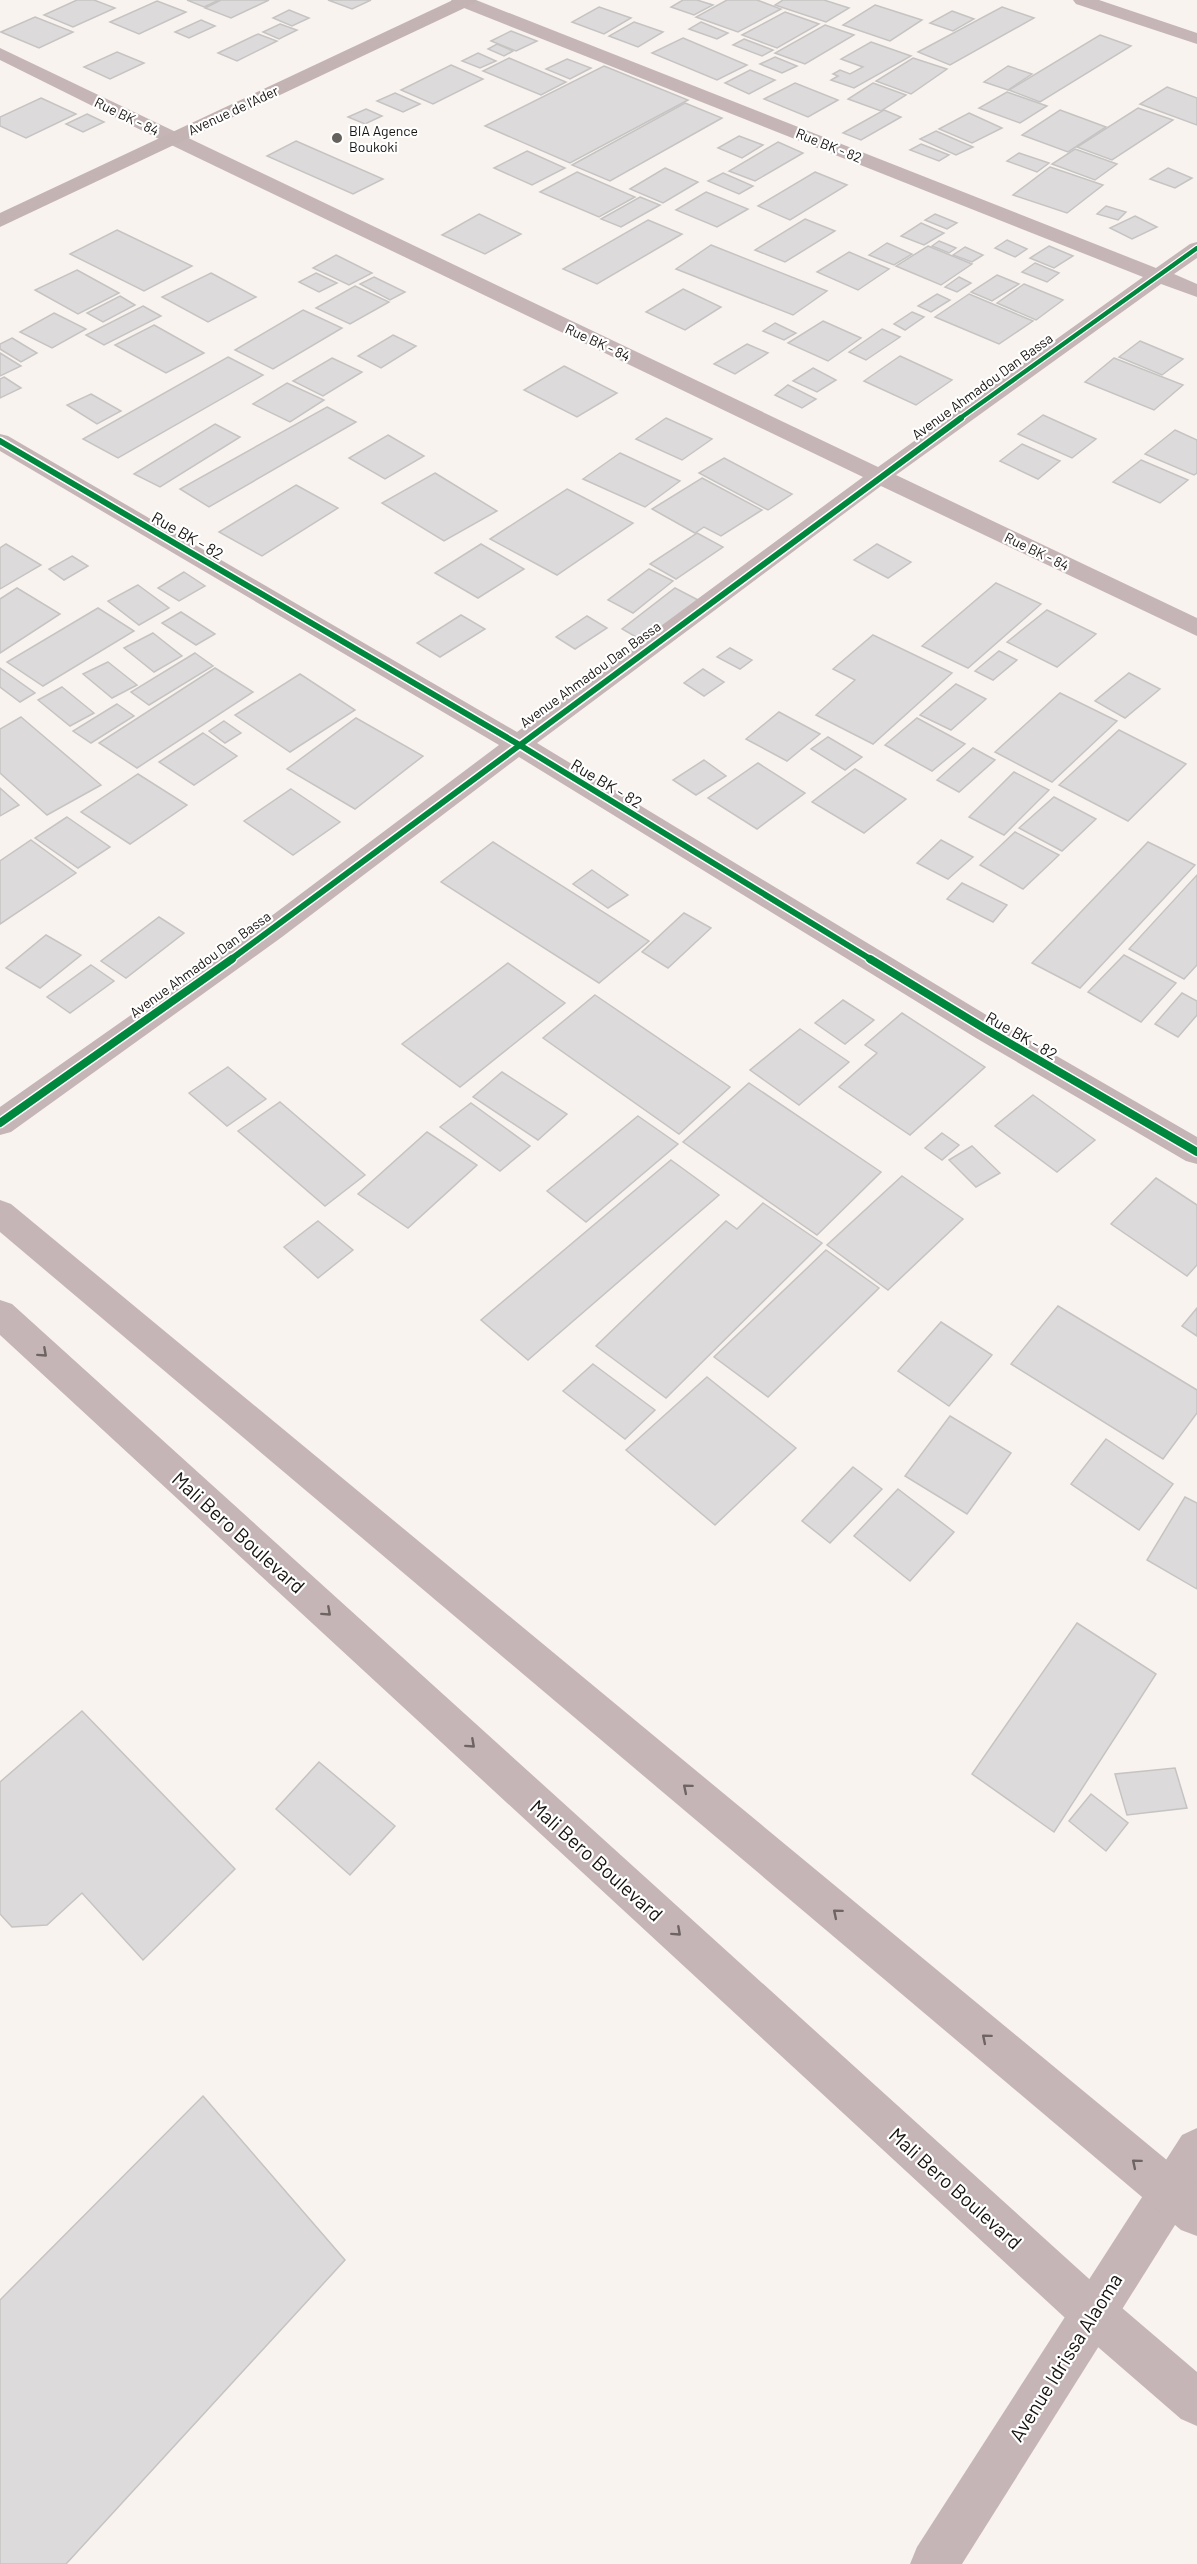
<svg xmlns="http://www.w3.org/2000/svg" width="1197" height="2564" viewBox="0 0 1197 2564" font-family="Barlow,sans-serif">
<style>
.building{fill:#dcdada;stroke:#c6c3c3;stroke-width:1.5}
.lines{fill:none;stroke-linecap:round;stroke-linejoin:round}
.minor{fill:#c5b5b6;fill-rule:evenodd}
.secondary{fill:#c3b3b3;fill-rule:evenodd}
.primary{fill:#c5b5b6;fill-rule:evenodd}
.cycleway-far2-casing{stroke:#fff;stroke-width:7}
.cycleway-far1-casing{stroke:#fff;stroke-width:9}
.cycleway-casing{stroke:#fff;stroke-width:11}
.cycleway-far2{stroke:#00873e;stroke-width:4.5}
.cycleway-far1{stroke:#00873e;stroke-width:6}
.cycleway{stroke:#00873e;stroke-width:8}
.oneway{stroke:#6e6462}
.poi-dot{fill:#65615d;stroke:#fff;stroke-width:2}
.labels{text-anchor:middle;dominant-baseline:central;stroke-width:4.5;stroke-linejoin:round;paint-order:stroke}
.far-street-label{font-size:14px;fill:#16130f;stroke:#fff}
.far-poi-label{font-size:14px;fill:#16130f;stroke:#fff;text-anchor:start}
.street-label{font-size:16px;fill:#16130f;stroke:#fff}
.near-street-label{font-size:20px;fill:#16130f;stroke:#fff}
</style>
<rect width="100%" height="100%" fill="#f8f3ee"/>
<g class="building">
<polygon points="77,0 94,0 115,8 73,27 44,15"/>
<polygon points="187,0 219,0 204,7"/>
<polygon points="221,0 269,0 231,18 205,8"/>
<polygon points="328,0 371,0 352,9"/>
<polygon points="683,0 697,0 713,5 694,15 671,7"/>
<polygon points="727,0 757,0 781,9 738,32 696,17"/>
<polygon points="783,0 824,0 849,8 826,22 775,5"/>
<polygon points="157,1 186,12 139,34 110,22"/>
<polygon points="875,5 922,20 890,41 843,25"/>
<polygon points="599,7 631,18 604,34 572,22"/>
<polygon points="1002,7 1034,18 950,65 918,52"/>
<polygon points="289,10 309,18 292,26 273,18"/>
<polygon points="952,11 974,19 953,31 930,23"/>
<polygon points="785,12 819,24 777,48 742,35"/>
<polygon points="35,17 73,32 39,48 1,32"/>
<polygon points="201,20 215,26 189,38 175,32"/>
<polygon points="634,22 663,32 638,47 609,36"/>
<polygon points="701,22 728,33 717,39 689,29"/>
<polygon points="280,24 297,30 279,39 263,32"/>
<polygon points="825,25 854,35 805,64 775,53"/>
<polygon points="511,31 537,41 516,51 491,41"/>
<polygon points="258,34 277,41 237,61 218,53"/>
<polygon points="1100,35 1131,46 1040,102 1009,90"/>
<polygon points="683,38 747,65 717,80 652,53"/>
<polygon points="744,39 773,50 762,56 733,45"/>
<polygon points="871,42 911,56 854,88 831,80 838,76 833,74 840,70 850,74 863,67 841,59"/>
<polygon points="497,44 513,51 504,56 488,49"/>
<polygon points="117,52 144,63 110,79 84,67"/>
<polygon points="478,53 496,61 480,68 462,61"/>
<polygon points="775,57 797,66 782,73 760,64"/>
<polygon points="509,58 566,82 541,95 483,71"/>
<polygon points="913,58 947,69 911,94 876,81"/>
<polygon points="567,59 591,68 570,79 546,69"/>
<polygon points="451,65 483,79 433,104 401,90"/>
<polygon points="604,66 688,100 570,163 485,126"/>
<polygon points="1008,66 1032,74 1008,90 984,82"/>
<polygon points="750,70 775,80 749,94 725,83"/>
<polygon points="795,83 838,100 808,117 764,99"/>
<polygon points="873,83 906,95 881,111 848,99"/>
<polygon points="1167,87 1197,98 1197,125 1140,104"/>
<polygon points="1007,92 1047,106 1020,123 979,108"/>
<polygon points="395,93 420,104 403,112 377,101"/>
<polygon points="41,98 76,114 26,138 0,126 0,117"/>
<polygon points="685,103 722,118 610,181 572,165"/>
<polygon points="1138,108 1173,120 1112,160 1077,147"/>
<polygon points="366,109 382,116 365,124 348,117"/>
<polygon points="884,110 901,117 861,140 843,133"/>
<polygon points="1060,110 1106,127 1068,152 1022,135"/>
<polygon points="969,113 1002,128 972,143 939,129"/>
<polygon points="87,114 104,122 83,132 66,124"/>
<polygon points="936,131 973,147 956,155 920,139"/>
<polygon points="739,136 763,145 742,158 718,148"/>
<polygon points="296,141 383,179 353,194 267,156"/>
<polygon points="778,142 803,153 755,181 729,171"/>
<polygon points="921,144 949,155 939,161 910,150"/>
<polygon points="1075,149 1117,164 1095,180 1052,164"/>
<polygon points="527,151 565,168 532,185 494,168"/>
<polygon points="1019,153 1049,163 1037,172 1007,161"/>
<polygon points="1050,167 1103,185 1067,213 1013,195"/>
<polygon points="665,168 698,182 663,203 630,189"/>
<polygon points="1168,168 1192,178 1175,188 1150,179"/>
<polygon points="577,172 635,197 599,217 540,192"/>
<polygon points="815,172 847,185 790,220 758,206"/>
<polygon points="723,173 753,186 739,194 708,181"/>
<polygon points="706,192 748,209 717,227 676,210"/>
<polygon points="640,197 660,205 621,227 601,219"/>
<polygon points="1106,206 1126,212 1118,220 1097,214"/>
<polygon points="479,214 521,234 485,254 442,235"/>
<polygon points="935,214 957,223 947,229 925,220"/>
<polygon points="1135,216 1157,227 1132,239 1110,228"/>
<polygon points="805,219 835,231 785,262 755,250"/>
<polygon points="648,220 682,234 597,284 563,269"/>
<polygon points="921,223 944,233 924,245 901,236"/>
<polygon points="117,230 192,266 144,291 70,254"/>
<polygon points="1007,240 1027,249 1015,257 995,248"/>
<polygon points="939,241 956,248 949,253 932,246"/>
<polygon points="887,243 912,254 894,265 869,255"/>
<polygon points="711,245 827,291 793,315 676,269"/>
<polygon points="928,246 972,264 941,285 896,266"/>
<polygon points="1049,246 1073,256 1054,268 1030,258"/>
<polygon points="965,247 983,255 972,262 953,255"/>
<polygon points="849,252 889,269 858,290 817,272"/>
<polygon points="336,255 372,273 349,285 313,268"/>
<polygon points="1035,263 1059,273 1047,282 1022,272"/>
<polygon points="77,270 119,293 78,314 35,290"/>
<polygon points="211,273 256,297 208,322 162,297"/>
<polygon points="316,273 337,283 319,292 299,282"/>
<polygon points="997,275 1019,284 992,301 971,292"/>
<polygon points="374,277 405,292 390,300 360,284"/>
<polygon points="959,277 971,283 957,292 945,287"/>
<polygon points="1024,284 1063,300 1036,320 997,303"/>
<polygon points="355,286 389,302 350,324 316,308"/>
<polygon points="683,289 721,307 685,330 646,312"/>
<polygon points="937,294 950,300 931,312 918,306"/>
<polygon points="969,294 1033,321 999,344 935,317"/>
<polygon points="120,296 135,305 103,322 87,313"/>
<polygon points="143,306 161,316 104,345 86,335"/>
<polygon points="303,310 342,328 273,369 235,350"/>
<polygon points="912,312 924,317 905,330 894,324"/>
<polygon points="54,313 86,329 52,348 20,332"/>
<polygon points="823,321 861,338 828,361 788,343"/>
<polygon points="775,323 796,333 784,340 763,331"/>
<polygon points="154,325 204,353 166,373 115,345"/>
<polygon points="882,329 900,337 866,360 849,352"/>
<polygon points="393,335 416,346 381,368 358,356"/>
<polygon points="12,338 37,353 21,362 0,349 0,344"/>
<polygon points="1140,341 1183,359 1162,375 1119,357"/>
<polygon points="747,344 768,353 735,374 714,364"/>
<polygon points="0,353 21,366 0,376"/>
<polygon points="900,356 952,380 916,405 864,381"/>
<polygon points="228,357 263,375 118,458 83,439"/>
<polygon points="332,358 362,372 323,396 293,381"/>
<polygon points="1114,358 1183,385 1154,410 1085,382"/>
<polygon points="564,366 617,393 577,417 524,390"/>
<polygon points="813,368 836,380 817,392 793,381"/>
<polygon points="4,377 21,388 0,398 0,379"/>
<polygon points="287,383 324,400 290,422 253,404"/>
<polygon points="788,385 816,399 802,408 775,395"/>
<polygon points="91,394 121,411 97,424 67,405"/>
<polygon points="327,407 356,422 209,507 180,489"/>
<polygon points="1043,415 1096,439 1072,458 1018,434"/>
<polygon points="666,418 712,439 682,460 636,439"/>
<polygon points="215,424 240,437 160,487 134,474"/>
<polygon points="1175,430 1197,440 1197,473 1194,475 1145,454"/>
<polygon points="388,435 424,456 385,479 349,458"/>
<polygon points="1022,444 1060,461 1038,479 1000,461"/>
<polygon points="620,453 680,481 645,507 583,479"/>
<polygon points="724,458 792,494 768,510 699,473"/>
<polygon points="1141,460 1188,480 1160,503 1113,482"/>
<polygon points="435,473 497,511 444,541 382,503"/>
<polygon points="702,478 762,510 721,536 704,527 695,533 652,509"/>
<polygon points="296,485 338,508 262,556 219,532"/>
<polygon points="567,489 633,523 557,575 490,539"/>
<polygon points="697,533 723,547 676,579 650,564"/>
<polygon points="6,544 41,565 0,589 0,548"/>
<polygon points="481,544 524,569 478,598 435,573"/>
<polygon points="877,544 911,562 888,578 854,560"/>
<polygon points="72,556 88,566 64,580 49,569"/>
<polygon points="649,569 673,581 633,613 608,600"/>
<polygon points="184,572 205,586 179,601 158,588"/>
<polygon points="996,583 1041,604 968,668 922,646"/>
<polygon points="138,585 169,608 139,625 108,601"/>
<polygon points="17,588 60,614 0,653 0,599"/>
<polygon points="675,588 698,600 645,642 622,629"/>
<polygon points="98,608 134,631 43,686 7,662"/>
<polygon points="1047,610 1096,634 1057,667 1007,642"/>
<polygon points="181,612 215,634 196,645 162,623"/>
<polygon points="461,615 485,629 440,657 417,643"/>
<polygon points="587,616 607,628 575,649 556,637"/>
<polygon points="153,633 182,656 154,672 124,648"/>
<polygon points="873,635 952,673 873,744 816,715 855,680 833,669"/>
<polygon points="730,648 752,660 740,669 717,657"/>
<polygon points="999,651 1017,660 993,680 975,671"/>
<polygon points="195,653 213,666 149,705 131,692"/>
<polygon points="108,662 137,685 112,698 83,674"/>
<polygon points="0,668 35,693 20,702 0,687"/>
<polygon points="215,668 253,692 137,768 99,743"/>
<polygon points="703,669 724,682 704,696 684,683"/>
<polygon points="1129,673 1160,689 1125,718 1095,701"/>
<polygon points="300,674 355,710 290,752 235,715"/>
<polygon points="956,684 986,699 951,730 920,715"/>
<polygon points="62,687 94,713 70,726 38,700"/>
<polygon points="1060,693 1117,721 1052,782 995,752"/>
<polygon points="117,704 134,716 91,743 73,731"/>
<polygon points="779,712 820,734 787,761 746,739"/>
<polygon points="21,717 101,785 47,815 0,773 0,729"/>
<polygon points="356,718 423,756 355,809 287,769"/>
<polygon points="917,718 965,744 932,771 885,745"/>
<polygon points="224,721 241,733 225,743 209,731"/>
<polygon points="1119,730 1186,764 1128,821 1059,785"/>
<polygon points="203,733 237,756 194,785 159,762"/>
<polygon points="828,737 862,757 845,770 811,749"/>
<polygon points="973,748 995,760 959,792 937,780"/>
<polygon points="704,760 726,776 696,795 673,780"/>
<polygon points="758,763 805,793 757,829 708,798"/>
<polygon points="855,769 906,799 864,833 812,802"/>
<polygon points="1014,772 1049,790 1004,835 969,817"/>
<polygon points="138,774 187,805 130,844 81,812"/>
<polygon points="0,788 19,805 0,816"/>
<polygon points="291,789 340,822 293,855 244,821"/>
<polygon points="1054,797 1096,819 1062,851 1019,828"/>
<polygon points="67,817 110,847 78,868 35,838"/>
<polygon points="1015,832 1059,855 1023,889 980,865"/>
<polygon points="31,840 76,873 0,924 0,861"/>
<polygon points="941,840 973,857 948,879 917,863"/>
<polygon points="493,842 649,941 599,983 441,882"/>
<polygon points="1148,842 1195,865 1080,988 1032,963"/>
<polygon points="592,870 628,895 608,908 573,884"/>
<polygon points="1197,875 1197,965 1184,979 1129,949"/>
<polygon points="962,883 1007,905 993,922 947,899"/>
<polygon points="684,913 711,928 668,968 642,952"/>
<polygon points="159,917 184,933 126,978 101,961"/>
<polygon points="46,935 81,955 40,988 6,968"/>
<polygon points="1124,955 1176,983 1141,1022 1088,992"/>
<polygon points="508,963 565,1003 460,1087 402,1044"/>
<polygon points="91,965 114,981 70,1013 47,997"/>
<polygon points="1182,993 1197,1001 1197,1015 1178,1037 1155,1024"/>
<polygon points="595,995 730,1087 679,1134 543,1038"/>
<polygon points="843,1000 874,1020 845,1044 815,1023"/>
<polygon points="902,1013 985,1067 910,1135 839,1087 877,1053 865,1045"/>
<polygon points="800,1029 849,1062 799,1105 750,1070"/>
<polygon points="228,1067 266,1099 227,1126 189,1093"/>
<polygon points="502,1072 567,1114 538,1140 473,1097"/>
<polygon points="749,1083 881,1172 817,1235 683,1142"/>
<polygon points="1033,1095 1095,1140 1057,1172 995,1126"/>
<polygon points="280,1102 365,1175 325,1206 238,1131"/>
<polygon points="471,1103 530,1146 500,1171 440,1127"/>
<polygon points="638,1116 678,1144 586,1222 547,1191"/>
<polygon points="427,1132 477,1165 408,1228 358,1194"/>
<polygon points="942,1133 959,1145 942,1160 925,1148"/>
<polygon points="972,1146 1000,1173 976,1187 949,1160"/>
<polygon points="671,1160 719,1195 528,1360 481,1320"/>
<polygon points="902,1176 963,1219 888,1290 827,1245"/>
<polygon points="1156,1178 1197,1205 1197,1265 1187,1276 1111,1224"/>
<polygon points="763,1203 822,1243 666,1398 596,1346 726,1221 737,1229"/>
<polygon points="318,1221 353,1250 318,1278 284,1247"/>
<polygon points="826,1250 879,1288 768,1397 714,1357"/>
<polygon points="1058,1306 1197,1390 1197,1413 1163,1459 1011,1364"/>
<polygon points="1197,1308 1197,1336 1182,1326"/>
<polygon points="941,1322 992,1355 949,1406 898,1371"/>
<polygon points="593,1364 655,1410 625,1439 563,1391"/>
<polygon points="707,1377 796,1448 715,1525 626,1450"/>
<polygon points="950,1416 1011,1453 967,1514 905,1476"/>
<polygon points="1106,1439 1173,1484 1139,1530 1071,1484"/>
<polygon points="853,1467 882,1489 830,1543 802,1521"/>
<polygon points="898,1489 954,1532 910,1581 854,1536"/>
<polygon points="1185,1497 1197,1503 1197,1589 1147,1560"/>
<polygon points="1077,1623 1156,1674 1054,1832 972,1774"/>
<polygon points="82,1711 235,1869 143,1960 82,1893 47,1925 12,1927 0,1914 0,1782"/>
<polygon points="319,1762 395,1826 350,1875 276,1809"/>
<polygon points="1175,1768 1187,1808 1127,1815 1115,1774"/>
<polygon points="1091,1794 1128,1823 1106,1851 1069,1821"/>
<polygon points="203,2096 345,2260 66,2564 0,2564 0,2300"/>
</g>
<g class="lines">
<g class="minor">
<polygon points="451,0 476,0 1156,268 1190,244 1197,242 1197,258 1174,274 1197,284 1197,297 1161,284 896,475 1197,618 1197,636 881,486 537,743 998,1022 1197,1137 1197,1164 1186,1161 976,1038 519,757 282,937 11,1132 0,1135 0,1107 262,923 499,745 0,451 0,434 8,436 517,732 863,477 165,142 0,60 0,48 878,467 1143,277 454,4"/>
<polygon points="1073,0 1099,0 1197,33 1197,44 1076,4"/>
<polygon points="1197,2128 1197,2190 962,2564 910,2564 917,2547 1182,2135"/>
</g>
<polygon class="secondary" points="453,0 476,0 473,4 0,227 0,213"/>
<g class="primary">
<polygon points="0,1200 11,1204 1197,2185 1197,2236 1181,2230 0,1232"/>
<polygon points="0,1300 12,1304 1108,2296 1197,2372 1197,2426 1181,2419 1076,2328 0,1335"/>
</g>
<defs>
<polyline id="cycleway-far2" points="959,419 1197,248"/>
<g id="cycleway-far1">
<polyline points="0,441 518,744 872,960"/>
<polyline points="230,960 961,418"/>
</g>
<g id="cycleway">
<polyline points="870,959 987,1030 1197,1152"/>
<polyline points="0,1123 232,959"/>
</g>
</defs>
<use href="#cycleway-far2" class="cycleway-far2-casing"/>
<use href="#cycleway-far1" class="cycleway-far1-casing"/>
<use href="#cycleway" class="cycleway-casing"/>
<use href="#cycleway-far2" class="cycleway-far2"/>
<use href="#cycleway-far1" class="cycleway-far1"/>
<use href="#cycleway" class="cycleway"/>
</g>
<defs><path id="oneway-chevron" d="M-2-3.5L2.5 0L-2 3.5" fill="none" stroke-width="1.6" stroke-linecap="round" stroke-linejoin="round" transform="scale(1.5)"/></defs>
<g class="oneway">
<use href="#oneway-chevron" transform="translate(43 1353) rotate(42)"/>
<use href="#oneway-chevron" transform="translate(327 1612) rotate(42)"/>
<use href="#oneway-chevron" transform="translate(471 1744) rotate(42)"/>
<use href="#oneway-chevron" transform="translate(687 1788) rotate(-140)"/>
<use href="#oneway-chevron" transform="translate(837 1913) rotate(-140)"/>
<use href="#oneway-chevron" transform="translate(677 1932) rotate(42)"/>
<use href="#oneway-chevron" transform="translate(986 2038) rotate(-140)"/>
<use href="#oneway-chevron" transform="translate(1136 2163) rotate(-140)"/>
</g>
<circle class="poi-dot" cx="337" cy="138" r="6"/>
<g class="labels">
<g class="far-street-label">
<text transform="translate(233 110) rotate(-25)">Avenue de l'Ader</text>
<text transform="translate(127 116) rotate(26)">Rue BK - 84</text>
<text transform="translate(829 145) rotate(22)">Rue BK - 82</text>
<text transform="translate(598 342) rotate(25)">Rue BK - 84</text>
<text transform="translate(982 386) rotate(-36)">Avenue Ahmadou Dan Bassa</text>
<text transform="translate(1037 551) rotate(26)">Rue BK - 84</text>
<text transform="translate(590 674) rotate(-36)">Avenue Ahmadou Dan Bassa</text>
<text transform="translate(200 964) rotate(-36)">Avenue Ahmadou Dan Bassa</text>
</g>
<g class="far-poi-label">
<text x="349" y="130">BIA Agence<tspan x="349" dy="16">Boukoki</tspan></text>
</g>
<g class="street-label">
<text transform="translate(188 535) rotate(30)">Rue BK - 82</text>
<text transform="translate(607 783) rotate(31)">Rue BK - 82</text>
<text transform="translate(1022 1035) rotate(30)">Rue BK - 82</text>
</g>
<g class="near-street-label">
<text transform="translate(239 1532) rotate(42)">Mali Bero Boulevard</text>
<text transform="translate(597 1860) rotate(42)">Mali Bero Boulevard</text>
<text transform="translate(956 2188) rotate(42)">Mali Bero Boulevard</text>
<text transform="translate(1065 2357) rotate(-58)">Avenue Idrissa Alaoma</text>
</g>
</g>
</svg>
